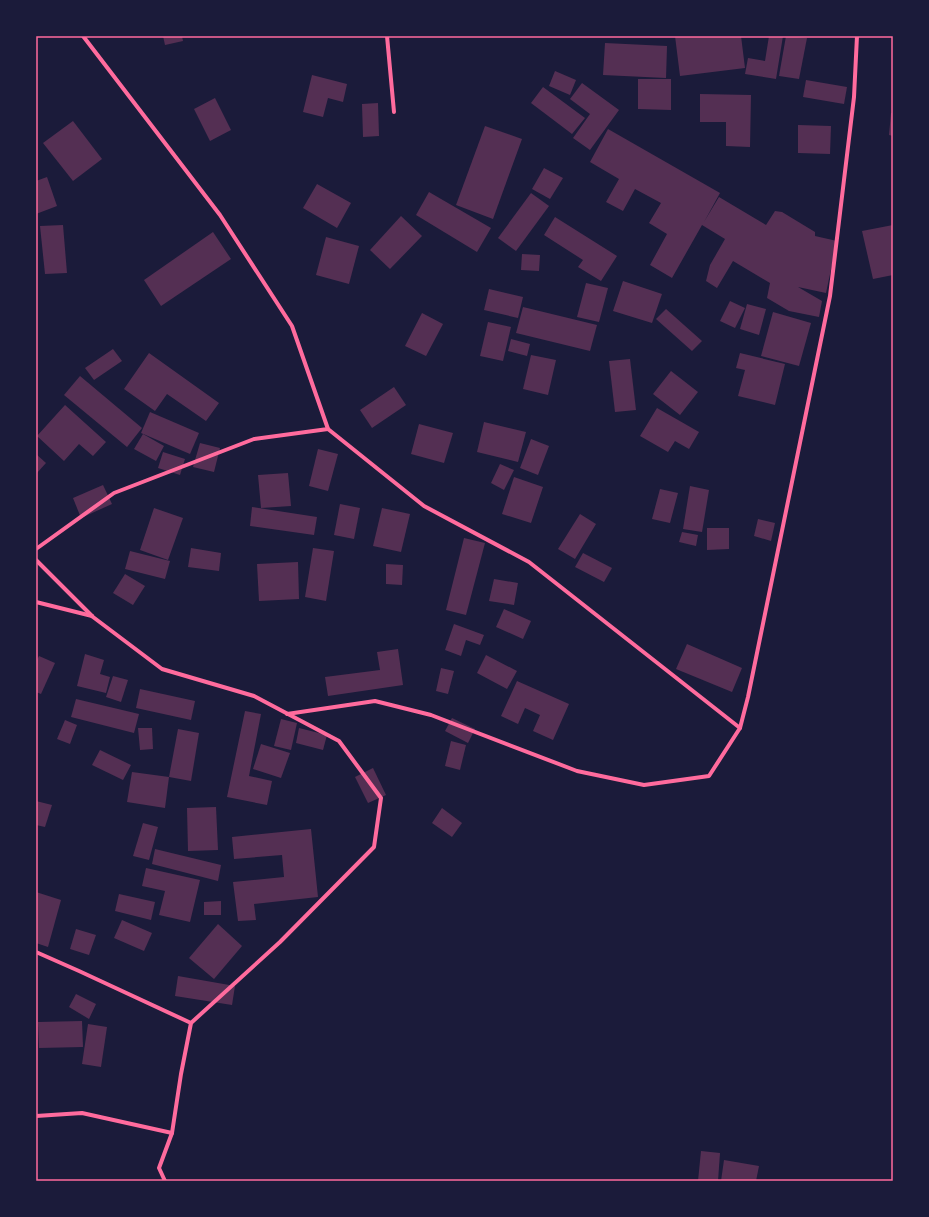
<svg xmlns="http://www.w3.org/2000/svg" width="929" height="1217" viewBox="0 0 929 1217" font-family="Poppins,sans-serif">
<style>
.building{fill:#542f53}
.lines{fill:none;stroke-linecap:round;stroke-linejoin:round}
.minor{stroke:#ff6b9d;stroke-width:4}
.neatline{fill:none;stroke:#ff6b9d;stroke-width:1.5}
</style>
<rect width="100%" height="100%" fill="#1b1b3a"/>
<g class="building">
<polygon points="163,36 182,36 183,41 165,45"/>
<polygon points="675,36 741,36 745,68 680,76"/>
<polygon points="769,36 783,36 776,79 745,74 748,58 765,61"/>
<polygon points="786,36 807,38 799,79 779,76"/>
<polygon points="605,43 667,46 666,78 603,75"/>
<polygon points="555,71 576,80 570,95 549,86"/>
<polygon points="312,75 347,84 343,102 328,98 323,117 303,112"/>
<polygon points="638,79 671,79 671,110 638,109"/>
<polygon points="806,80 847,87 844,104 803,97"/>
<polygon points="582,83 619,110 590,150 573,138 590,114 570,99"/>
<polygon points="543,87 585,118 572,134 531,103"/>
<polygon points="700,94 751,95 750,147 726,146 726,122 700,122"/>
<polygon points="215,98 231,130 210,141 194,109"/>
<polygon points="378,103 379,136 363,137 362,104"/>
<polygon points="891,113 893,113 893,136 889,135"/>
<polygon points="73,121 102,159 73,181 43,143"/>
<polygon points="798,125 831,126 830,154 798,153"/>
<polygon points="485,126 522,139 493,219 456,205"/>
<polygon points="608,129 720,193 704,222 719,197 766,225 775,211 782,212 815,232 815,236 837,241 826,293 798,287 822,301 819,317 789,311 767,298 770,283 733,261 717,288 706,281 710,265 725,239 702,225 672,278 650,265 667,234 649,223 661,203 635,189 623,211 606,202 619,179 590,162"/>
<polygon points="544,168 563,178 550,199 532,189"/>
<polygon points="47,177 57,206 36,214 36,181"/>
<polygon points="317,184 351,203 337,228 303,208"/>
<polygon points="429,192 491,228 477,252 416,215"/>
<polygon points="531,193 549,206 516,251 498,238"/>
<polygon points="401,216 422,236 390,269 370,250"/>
<polygon points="555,217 617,256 601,281 578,267 583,260 544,235"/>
<polygon points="63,225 67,273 45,274 40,226"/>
<polygon points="893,225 893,275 873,279 862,231"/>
<polygon points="213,232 231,259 161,306 144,280"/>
<polygon points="326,237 359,246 349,284 316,275"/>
<polygon points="522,254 540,255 539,271 521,270"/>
<polygon points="623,281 662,294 652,323 613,311"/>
<polygon points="586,283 608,288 599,322 577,317"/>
<polygon points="489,289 523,297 518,318 484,310"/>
<polygon points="730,301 745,308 735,328 720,321"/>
<polygon points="747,304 766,309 759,335 740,329"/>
<polygon points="523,307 597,325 590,351 516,333"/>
<polygon points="666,309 702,341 692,351 656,319"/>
<polygon points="773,312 811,323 799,366 761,356"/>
<polygon points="422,313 443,324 426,356 405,346"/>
<polygon points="488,322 511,327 503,361 480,356"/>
<polygon points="511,339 530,344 527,356 508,351"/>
<polygon points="113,349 122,361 94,380 85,368"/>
<polygon points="149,353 219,403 206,421 167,394 155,411 124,389"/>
<polygon points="740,353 785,364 775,405 738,396 745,370 736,368"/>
<polygon points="531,355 556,360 548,395 523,389"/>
<polygon points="630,359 636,410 615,412 609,361"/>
<polygon points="671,371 698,392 680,415 653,394"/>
<polygon points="80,376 142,428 127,447 64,395"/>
<polygon points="394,387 406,405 372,428 360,410"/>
<polygon points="65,405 106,442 93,456 79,444 64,461 37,436"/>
<polygon points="657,408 699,432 689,449 675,441 668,452 640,436"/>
<polygon points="150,412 199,433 190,454 141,433"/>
<polygon points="484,422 526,432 518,462 477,452"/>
<polygon points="419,424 453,433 444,463 411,454"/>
<polygon points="143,434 164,446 156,461 134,449"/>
<polygon points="531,439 549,446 538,475 520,468"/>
<polygon points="200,443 220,448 214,472 193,467"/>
<polygon points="318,449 338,454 328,491 309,486"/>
<polygon points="163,452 185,459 180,475 158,468"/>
<polygon points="36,454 46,463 36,474"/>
<polygon points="500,464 514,470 504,490 491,483"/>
<polygon points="288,473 291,506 261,508 258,475"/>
<polygon points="514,477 543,487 531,523 502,514"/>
<polygon points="103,485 112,504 81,518 73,498"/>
<polygon points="690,486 709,490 702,532 683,529"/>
<polygon points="660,489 678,493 670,523 652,519"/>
<polygon points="340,504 360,508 354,539 334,535"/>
<polygon points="252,507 317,517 314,535 250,526"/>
<polygon points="154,508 183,518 168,560 140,550"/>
<polygon points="382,508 410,514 401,552 373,546"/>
<polygon points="580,514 596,524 575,559 558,549"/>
<polygon points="758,519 775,523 771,541 754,536"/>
<polygon points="707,528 729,528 729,549 707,550"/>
<polygon points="682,532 698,535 696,546 679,542"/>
<polygon points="464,538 485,543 466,615 446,610"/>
<polygon points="191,548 221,553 219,571 188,567"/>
<polygon points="313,548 334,551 326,601 305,597"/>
<polygon points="130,551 170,561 165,579 125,569"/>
<polygon points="583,553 612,568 604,582 575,567"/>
<polygon points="298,562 299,599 259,601 257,564"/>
<polygon points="386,564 403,565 402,585 386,584"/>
<polygon points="125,574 145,586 133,605 113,593"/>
<polygon points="494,579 518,583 514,605 489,601"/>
<polygon points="504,609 531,621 523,639 496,627"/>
<polygon points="454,624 484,635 480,645 466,640 461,656 445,650"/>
<polygon points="687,644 742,668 732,692 676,669"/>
<polygon points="398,649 403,685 328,696 325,677 380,670 377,652"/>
<polygon points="85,654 104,660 100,674 110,677 106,693 77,686"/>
<polygon points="486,655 517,671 507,689 477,673"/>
<polygon points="39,656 55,663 41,694 36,692 36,662"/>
<polygon points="441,668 454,671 448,694 436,691"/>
<polygon points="113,676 128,680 121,702 106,697"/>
<polygon points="517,681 569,704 553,740 533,731 540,715 525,708 518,724 501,716"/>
<polygon points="140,689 195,701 191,720 136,708"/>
<polygon points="76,699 139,714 134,733 71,717"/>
<polygon points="245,711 261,714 249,776 272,781 267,805 227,797"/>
<polygon points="452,718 475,729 468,743 445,731"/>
<polygon points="281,719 297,723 291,750 274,746"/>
<polygon points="65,720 77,725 70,744 57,739"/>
<polygon points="138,728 152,728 153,749 140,750"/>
<polygon points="299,728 327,735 323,750 296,743"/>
<polygon points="178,729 199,733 191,781 169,777"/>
<polygon points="451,741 466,745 460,770 445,766"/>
<polygon points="261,744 290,753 281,778 253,769"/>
<polygon points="100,750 131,765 123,780 92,765"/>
<polygon points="373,768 386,795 368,803 355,777"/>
<polygon points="132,772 169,777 165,808 127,802"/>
<polygon points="36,801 52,805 45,827 36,825"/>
<polygon points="216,807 218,850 188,851 187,808"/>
<polygon points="442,808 462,823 452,837 432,823"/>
<polygon points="143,823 158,827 149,860 133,856"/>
<polygon points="311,829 318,897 254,904 256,920 238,921 233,882 284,877 282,855 234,859 232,837"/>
<polygon points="155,849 221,865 218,881 152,864"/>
<polygon points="146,868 200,880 190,922 159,915 165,891 142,886"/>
<polygon points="36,892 61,900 48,947 36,943"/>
<polygon points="119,894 155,902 151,920 115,911"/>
<polygon points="221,901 221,915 204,915 204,902"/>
<polygon points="122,920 152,933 144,951 114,938"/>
<polygon points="218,924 242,946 214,979 189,958"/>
<polygon points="76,929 96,935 89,955 70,949"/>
<polygon points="178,976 235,986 232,1005 175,996"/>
<polygon points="76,994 96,1004 89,1019 69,1007"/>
<polygon points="82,1021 83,1047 39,1048 38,1022"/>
<polygon points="88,1024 107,1027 101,1067 82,1064"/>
<polygon points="701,1151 720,1153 718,1181 698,1181"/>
<polygon points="724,1160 759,1166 756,1181 721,1181"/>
</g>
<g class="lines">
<g class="minor">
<polyline points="387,36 394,112"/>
<polyline points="328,429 424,506 529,562 740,728"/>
<polyline points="36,549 114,493 254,439 328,429 292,326 220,215 83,36"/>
<polyline points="36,560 93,617 162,669 254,696 339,741 381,798 374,847 280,942 191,1023 181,1074 172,1133 159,1168 165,1181"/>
<polyline points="36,602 92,616"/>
<polyline points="287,714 375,701 431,715 577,771 644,785 709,776 740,728 748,697 830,296 854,97 857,36"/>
<polyline points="36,952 79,971 191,1023"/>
<polyline points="36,1116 82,1113 172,1133"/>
</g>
</g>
<rect width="929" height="1217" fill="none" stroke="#1b1b3a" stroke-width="74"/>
<rect x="37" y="37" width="855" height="1143" class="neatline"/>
</svg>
